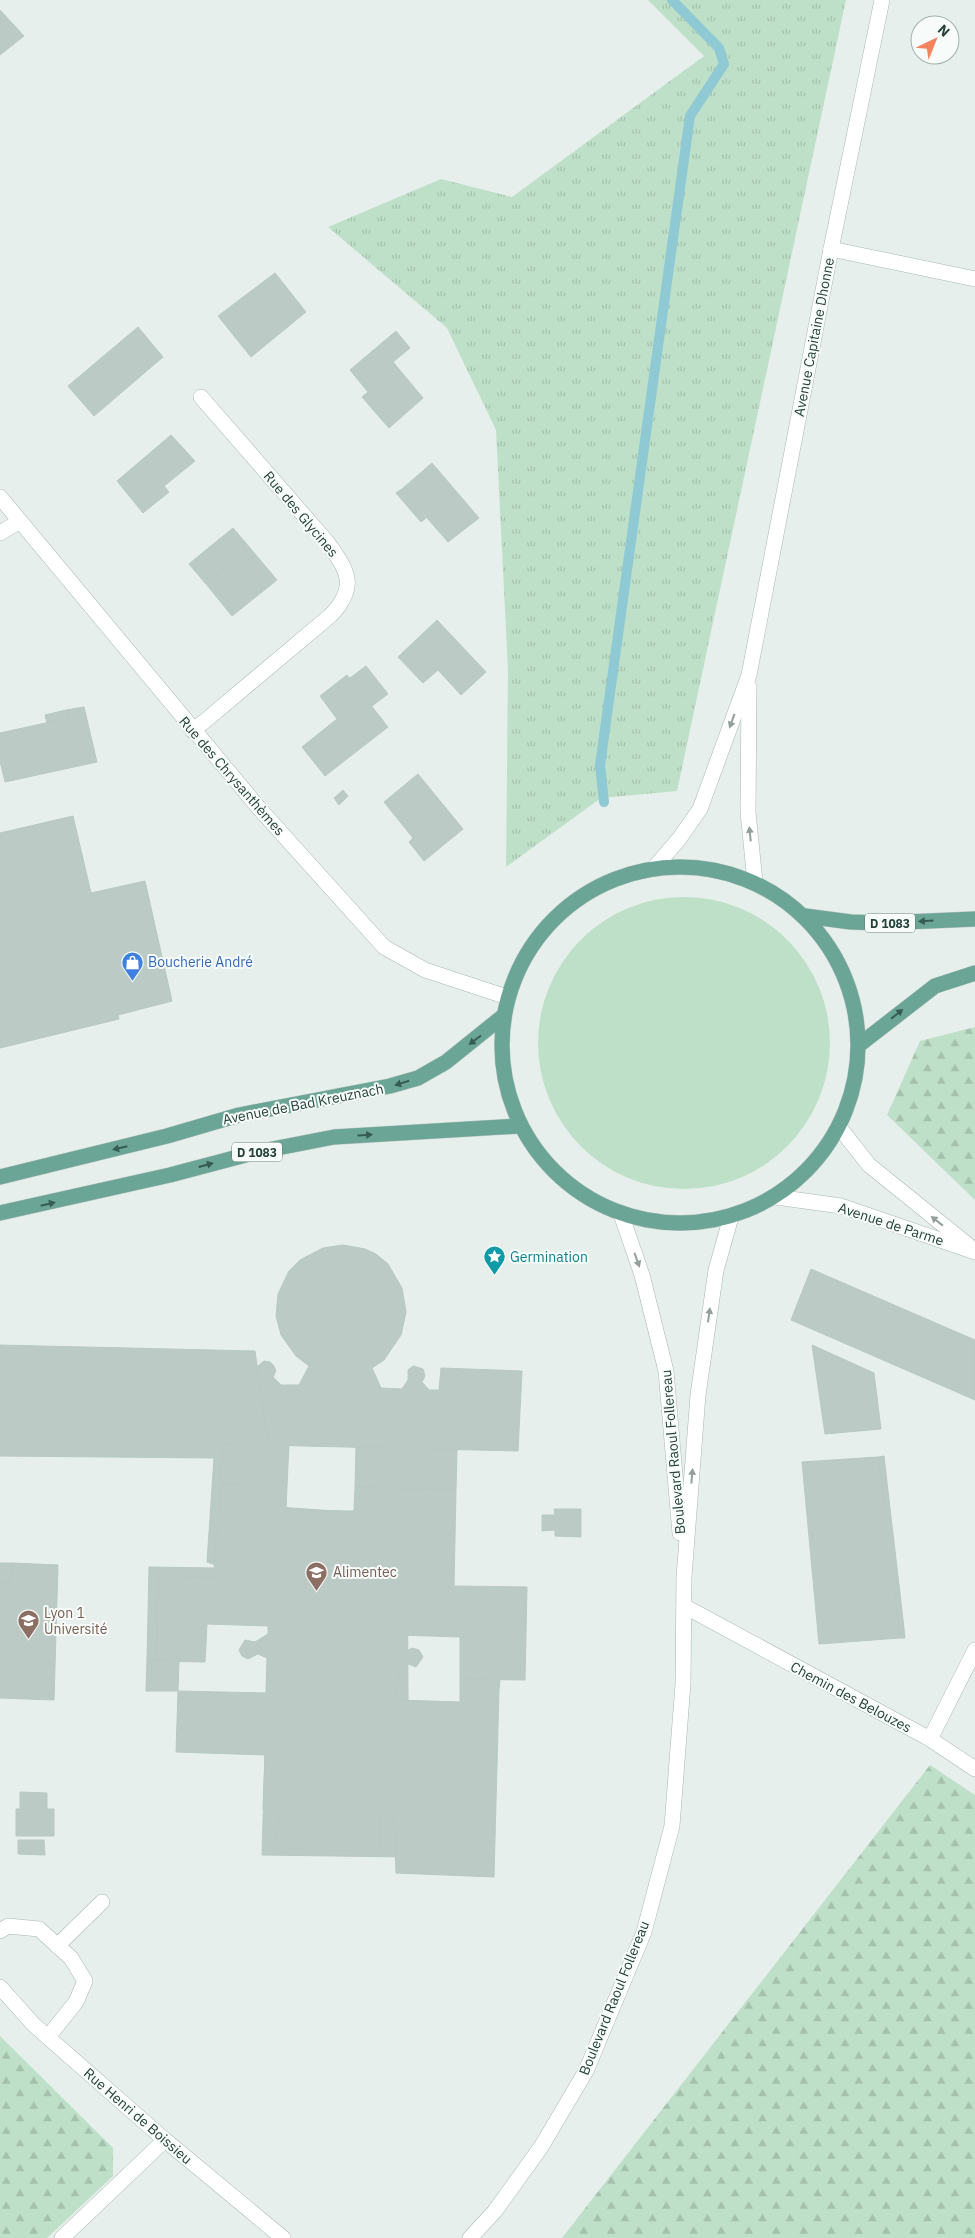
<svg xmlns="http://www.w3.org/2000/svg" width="975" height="2238" viewBox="0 0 975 2238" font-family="'IBM Plex Sans',sans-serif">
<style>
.grass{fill:url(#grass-tufts)}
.forest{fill:url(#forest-firs)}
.green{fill:#bfe0c8}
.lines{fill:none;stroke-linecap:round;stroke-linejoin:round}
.stream{stroke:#8ec9d4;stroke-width:10}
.building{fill:#bbcac4;stroke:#b8c9c2}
.minor-casing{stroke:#a8b8b2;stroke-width:16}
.major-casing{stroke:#c2cac8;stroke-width:16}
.minor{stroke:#fff;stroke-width:15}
.major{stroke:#6aa596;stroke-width:15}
.oneway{fill:#92a09c}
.oneway2{fill:#365b51}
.labels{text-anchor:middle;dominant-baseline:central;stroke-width:4;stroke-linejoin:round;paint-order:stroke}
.shield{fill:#f7fbf9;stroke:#637a73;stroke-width:1}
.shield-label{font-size:12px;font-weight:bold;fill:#24423a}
.street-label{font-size:14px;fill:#24423a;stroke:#f7fbf9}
.shop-label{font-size:14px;fill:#366cbe;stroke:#f7fbf9;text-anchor:start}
.culture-label{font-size:14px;fill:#0d838f;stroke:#f7fbf9;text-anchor:start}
.education-label{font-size:14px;fill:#785e54;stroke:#f7fbf9;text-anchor:start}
</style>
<defs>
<pattern id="grass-tufts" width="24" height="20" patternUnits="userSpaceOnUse" patternTransform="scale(1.25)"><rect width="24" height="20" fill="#bfe0c8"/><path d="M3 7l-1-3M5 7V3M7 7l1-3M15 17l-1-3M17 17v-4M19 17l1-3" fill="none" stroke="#a4c1ad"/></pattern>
<pattern id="forest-firs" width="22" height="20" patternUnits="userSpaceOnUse" patternTransform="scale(1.25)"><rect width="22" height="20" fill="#bfe0c8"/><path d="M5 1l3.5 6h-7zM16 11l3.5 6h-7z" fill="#a4c1ad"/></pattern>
</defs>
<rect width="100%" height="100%" fill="#e6efeb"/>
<polygon class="grass" points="648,0 846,0 677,791 601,798 506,867 508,670 496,430 447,328 328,227 441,179 512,197 704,56"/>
<g class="forest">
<polygon points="975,1027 975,1200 887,1115 920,1041"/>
<polygon points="930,1765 975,1795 975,2238 562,2238"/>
<polygon points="0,2036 113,2148 113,2176 47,2238 0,2238"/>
</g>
<circle class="green" cx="684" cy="1043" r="146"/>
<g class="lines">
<polyline class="stream" points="604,802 600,765 690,116 724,64 719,48 672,0"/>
</g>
<g class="building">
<polygon points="0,10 24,36 0,55"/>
<polygon points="275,273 306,312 251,357 218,316"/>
<polygon points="138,327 163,357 94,416 68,386"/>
<polygon points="396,331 410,348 393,362 423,398 389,428 362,397 368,392 350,370"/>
<polygon points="171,435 195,461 164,486 169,492 143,513 117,481"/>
<polygon points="432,463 479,518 448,542 402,489"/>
<polygon points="402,489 426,518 421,522 396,493"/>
<polygon points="233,528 250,548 218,574 201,554"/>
<polygon points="250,548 277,580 232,616 206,584"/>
<polygon points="201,554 218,574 206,584 189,564"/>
<polygon points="437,620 486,672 461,695 438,670 423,683 398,657"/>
<polygon points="366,666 388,694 372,706 350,678"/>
<polygon points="347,675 388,727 325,776 302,747 337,719 320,696"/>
<polygon points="84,707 97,762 5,782 0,761 0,733 68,718 66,710"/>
<polygon points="66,710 68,718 47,723 45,715"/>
<polygon points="418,774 463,829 424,861 409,842 413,838 384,802"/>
<polygon points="343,790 348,796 339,805 334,798"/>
<polygon points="73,816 91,893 145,881 172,1001 118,1015 119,1019 0,1048 0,833"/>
<polygon points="343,1245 365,1249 376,1254 388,1264 402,1288 406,1312 401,1335 384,1360 372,1368 381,1388 402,1389 408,1380 408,1370 413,1366 423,1369 425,1376 422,1382 429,1390 439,1390 441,1368 522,1371 518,1451 0,1439 0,1354 243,1362 243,1399 249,1399 260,1378 257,1371 258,1366 264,1361 270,1362 274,1366 276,1371 273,1377 281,1385 299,1385 309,1366 296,1356 281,1335 276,1316 278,1294 289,1271 300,1260 323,1248"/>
<polygon points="811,1269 975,1340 975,1400 791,1320"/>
<polygon points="0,1345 255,1351 277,1507 407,1516 409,1857 262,1855 270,1584 207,1562 214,1458 0,1456"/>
<polygon points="812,1345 874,1373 881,1429 825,1434"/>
<polygon points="222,1444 289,1445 287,1486 221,1484"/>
<polygon points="356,1447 457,1449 456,1490 355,1487"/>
<polygon points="884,1456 889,1500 884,1500 878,1457"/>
<polygon points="878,1457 884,1500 889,1500 900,1593 895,1594 900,1638 819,1644 802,1462"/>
<polygon points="221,1484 287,1486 286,1510 354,1511 355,1487 456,1490 454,1586 527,1587 525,1680 460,1679 460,1637 399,1635 399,1646 407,1651 412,1648 419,1650 423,1657 416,1667 406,1663 398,1669 397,1700 460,1702 460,1690 499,1690 494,1877 396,1873 394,1815 381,1815 380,1848 370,1848 370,1852 288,1849 289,1844 277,1844 278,1809 263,1809 265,1755 176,1752 178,1691 266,1693 267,1658 258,1654 248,1659 242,1656 239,1650 245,1640 255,1642 268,1634 268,1626 207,1624 205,1662 156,1661 158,1576 214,1577 215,1534 218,1535"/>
<polygon points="554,1509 581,1509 581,1537 555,1536 555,1530 542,1531 542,1515 555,1515"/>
<polygon points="0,1563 12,1563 11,1583 0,1582"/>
<polygon points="12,1563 58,1565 54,1700 0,1698 0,1582 11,1583"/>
<polygon points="149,1567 214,1568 214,1577 158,1576 156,1661 147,1660"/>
<polygon points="900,1593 905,1638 900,1638 895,1594"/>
<polygon points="147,1660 179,1661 178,1691 146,1691"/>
<polygon points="460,1679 500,1680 499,1690 460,1690"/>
<polygon points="20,1792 47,1793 47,1809 54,1809 54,1836 16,1836 16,1809 20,1809"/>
<polygon points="18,1840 44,1840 45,1855 18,1854"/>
</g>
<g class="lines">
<defs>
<g id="minor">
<polyline points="831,249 975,279"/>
<polyline points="0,497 258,807 384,947 425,970 507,997"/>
<polyline points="0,533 20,521"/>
<polyline points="749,687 748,812 755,882"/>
<path d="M193,731L331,615C358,586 348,571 327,542L201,397"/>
<polyline points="655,867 679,839 700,809 749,675 831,249 882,0"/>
<polyline points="839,1127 869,1165 968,1245"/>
<polyline points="776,1197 841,1206 975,1252"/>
<polyline points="621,1214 642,1275 666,1371 680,1533"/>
<polyline points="684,1606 930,1739 975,1650"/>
<polyline points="930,1739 975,1769"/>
<polyline points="0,1931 8,1926 39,1929 71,1958 85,1981 76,2002 48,2037"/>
<polyline points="57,1946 102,1902"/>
<polyline points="0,1987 34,2025 165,2140 283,2238"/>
<polyline points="62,2238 165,2140"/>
<polyline points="470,2238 495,2211 541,2147 586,2071 644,1932 672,1826 683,1684 684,1577 698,1395 716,1270 731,1217"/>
</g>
<g id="major">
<circle cx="680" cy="1045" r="178"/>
<polyline points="805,916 851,922 883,923 975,919"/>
<polyline points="859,1045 935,986 975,973"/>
<polyline points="0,1177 167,1136 239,1115 390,1086 418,1078 446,1062 502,1017"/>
<polyline points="0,1213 170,1175 257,1152 334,1137 520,1126"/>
</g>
</defs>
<use href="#minor" class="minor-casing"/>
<use href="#major" class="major-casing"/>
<use href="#minor" class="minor"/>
<use href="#major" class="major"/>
</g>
<defs><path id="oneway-solid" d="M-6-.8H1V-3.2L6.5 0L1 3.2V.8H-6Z" transform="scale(1.25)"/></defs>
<g class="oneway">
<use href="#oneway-solid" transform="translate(732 721) rotate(110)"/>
<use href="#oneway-solid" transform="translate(750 834) rotate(-96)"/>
<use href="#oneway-solid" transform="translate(937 1221) rotate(-142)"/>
<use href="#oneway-solid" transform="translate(637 1260) rotate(70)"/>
<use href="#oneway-solid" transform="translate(709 1315) rotate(-82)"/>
<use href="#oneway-solid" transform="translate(692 1476) rotate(-85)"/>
</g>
<g class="oneway2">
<use href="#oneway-solid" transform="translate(926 921) rotate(177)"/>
<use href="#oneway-solid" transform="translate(897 1014) rotate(-39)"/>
<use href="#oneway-solid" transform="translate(475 1040) rotate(143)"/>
<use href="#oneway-solid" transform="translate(402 1083) rotate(163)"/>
<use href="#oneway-solid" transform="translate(365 1135) rotate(-3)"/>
<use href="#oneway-solid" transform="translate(120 1148) rotate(167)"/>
<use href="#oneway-solid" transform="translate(206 1165) rotate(-15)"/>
<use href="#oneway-solid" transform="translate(48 1204) rotate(-13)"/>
</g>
<defs>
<symbol id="shop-pin" viewBox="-11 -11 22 30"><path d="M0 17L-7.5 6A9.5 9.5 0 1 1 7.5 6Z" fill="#3f7fe0" stroke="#f7fbf9"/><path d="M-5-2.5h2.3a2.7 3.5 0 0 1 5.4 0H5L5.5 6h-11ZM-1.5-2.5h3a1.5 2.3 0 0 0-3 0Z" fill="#fff"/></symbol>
<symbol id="sight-pin" viewBox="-11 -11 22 30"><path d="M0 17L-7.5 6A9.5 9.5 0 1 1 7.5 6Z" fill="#0f9aa8" stroke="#f7fbf9"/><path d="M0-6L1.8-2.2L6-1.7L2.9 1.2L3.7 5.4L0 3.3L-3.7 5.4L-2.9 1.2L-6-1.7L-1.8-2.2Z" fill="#fff"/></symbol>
<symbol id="university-pin" viewBox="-11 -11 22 30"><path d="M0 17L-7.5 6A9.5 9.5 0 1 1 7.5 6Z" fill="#8d6e63" stroke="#f7fbf9"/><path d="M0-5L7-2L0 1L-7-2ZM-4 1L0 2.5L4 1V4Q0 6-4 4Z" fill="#fff"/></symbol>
</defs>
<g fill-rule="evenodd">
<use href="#shop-pin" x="120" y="950" width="25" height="34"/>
<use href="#sight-pin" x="482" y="1244" width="25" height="34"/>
<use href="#university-pin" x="304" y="1560" width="25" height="34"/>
<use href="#university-pin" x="16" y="1608" width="25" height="34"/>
</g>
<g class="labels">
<g class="shield">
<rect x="865" y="913.5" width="50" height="19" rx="4"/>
<rect x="232" y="1142.5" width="50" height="19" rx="4"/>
</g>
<g class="shield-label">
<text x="890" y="923">D 1083</text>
<text x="257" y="1152">D 1083</text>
</g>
<g class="street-label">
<text transform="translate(814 337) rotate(-79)">Avenue Capitaine Dhonne</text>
<text transform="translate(301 514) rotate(50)">Rue des Glycines</text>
<text transform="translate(232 776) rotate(49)">Rue des Chrysanthèmes</text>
<text transform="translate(303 1104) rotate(-11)">Avenue de Bad Kreuznach</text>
<text transform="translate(891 1224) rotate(18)">Avenue de Parme</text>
<text transform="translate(673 1452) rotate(-95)">Boulevard Raoul Follereau</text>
<text transform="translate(851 1697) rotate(28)">Chemin des Belouzes</text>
<text transform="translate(614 1998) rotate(-68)">Boulevard Raoul Follereau</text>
<text transform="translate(138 2116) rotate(41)">Rue Henri de Boissieu</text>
</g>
<g class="shop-label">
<text x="148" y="962">Boucherie André</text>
</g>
<g class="culture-label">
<text x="510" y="1257">Germination</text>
</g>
<g class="education-label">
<text x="333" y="1572">Alimentec</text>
<text x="44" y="1613">Lyon 1<tspan x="44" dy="16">Université</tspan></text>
</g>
</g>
<g transform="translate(935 40) rotate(43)"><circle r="24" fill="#f7fbf9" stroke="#a3b1ad"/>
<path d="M0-4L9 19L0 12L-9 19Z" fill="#f4845f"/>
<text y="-8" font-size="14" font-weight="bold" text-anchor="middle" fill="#24423a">N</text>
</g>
</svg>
